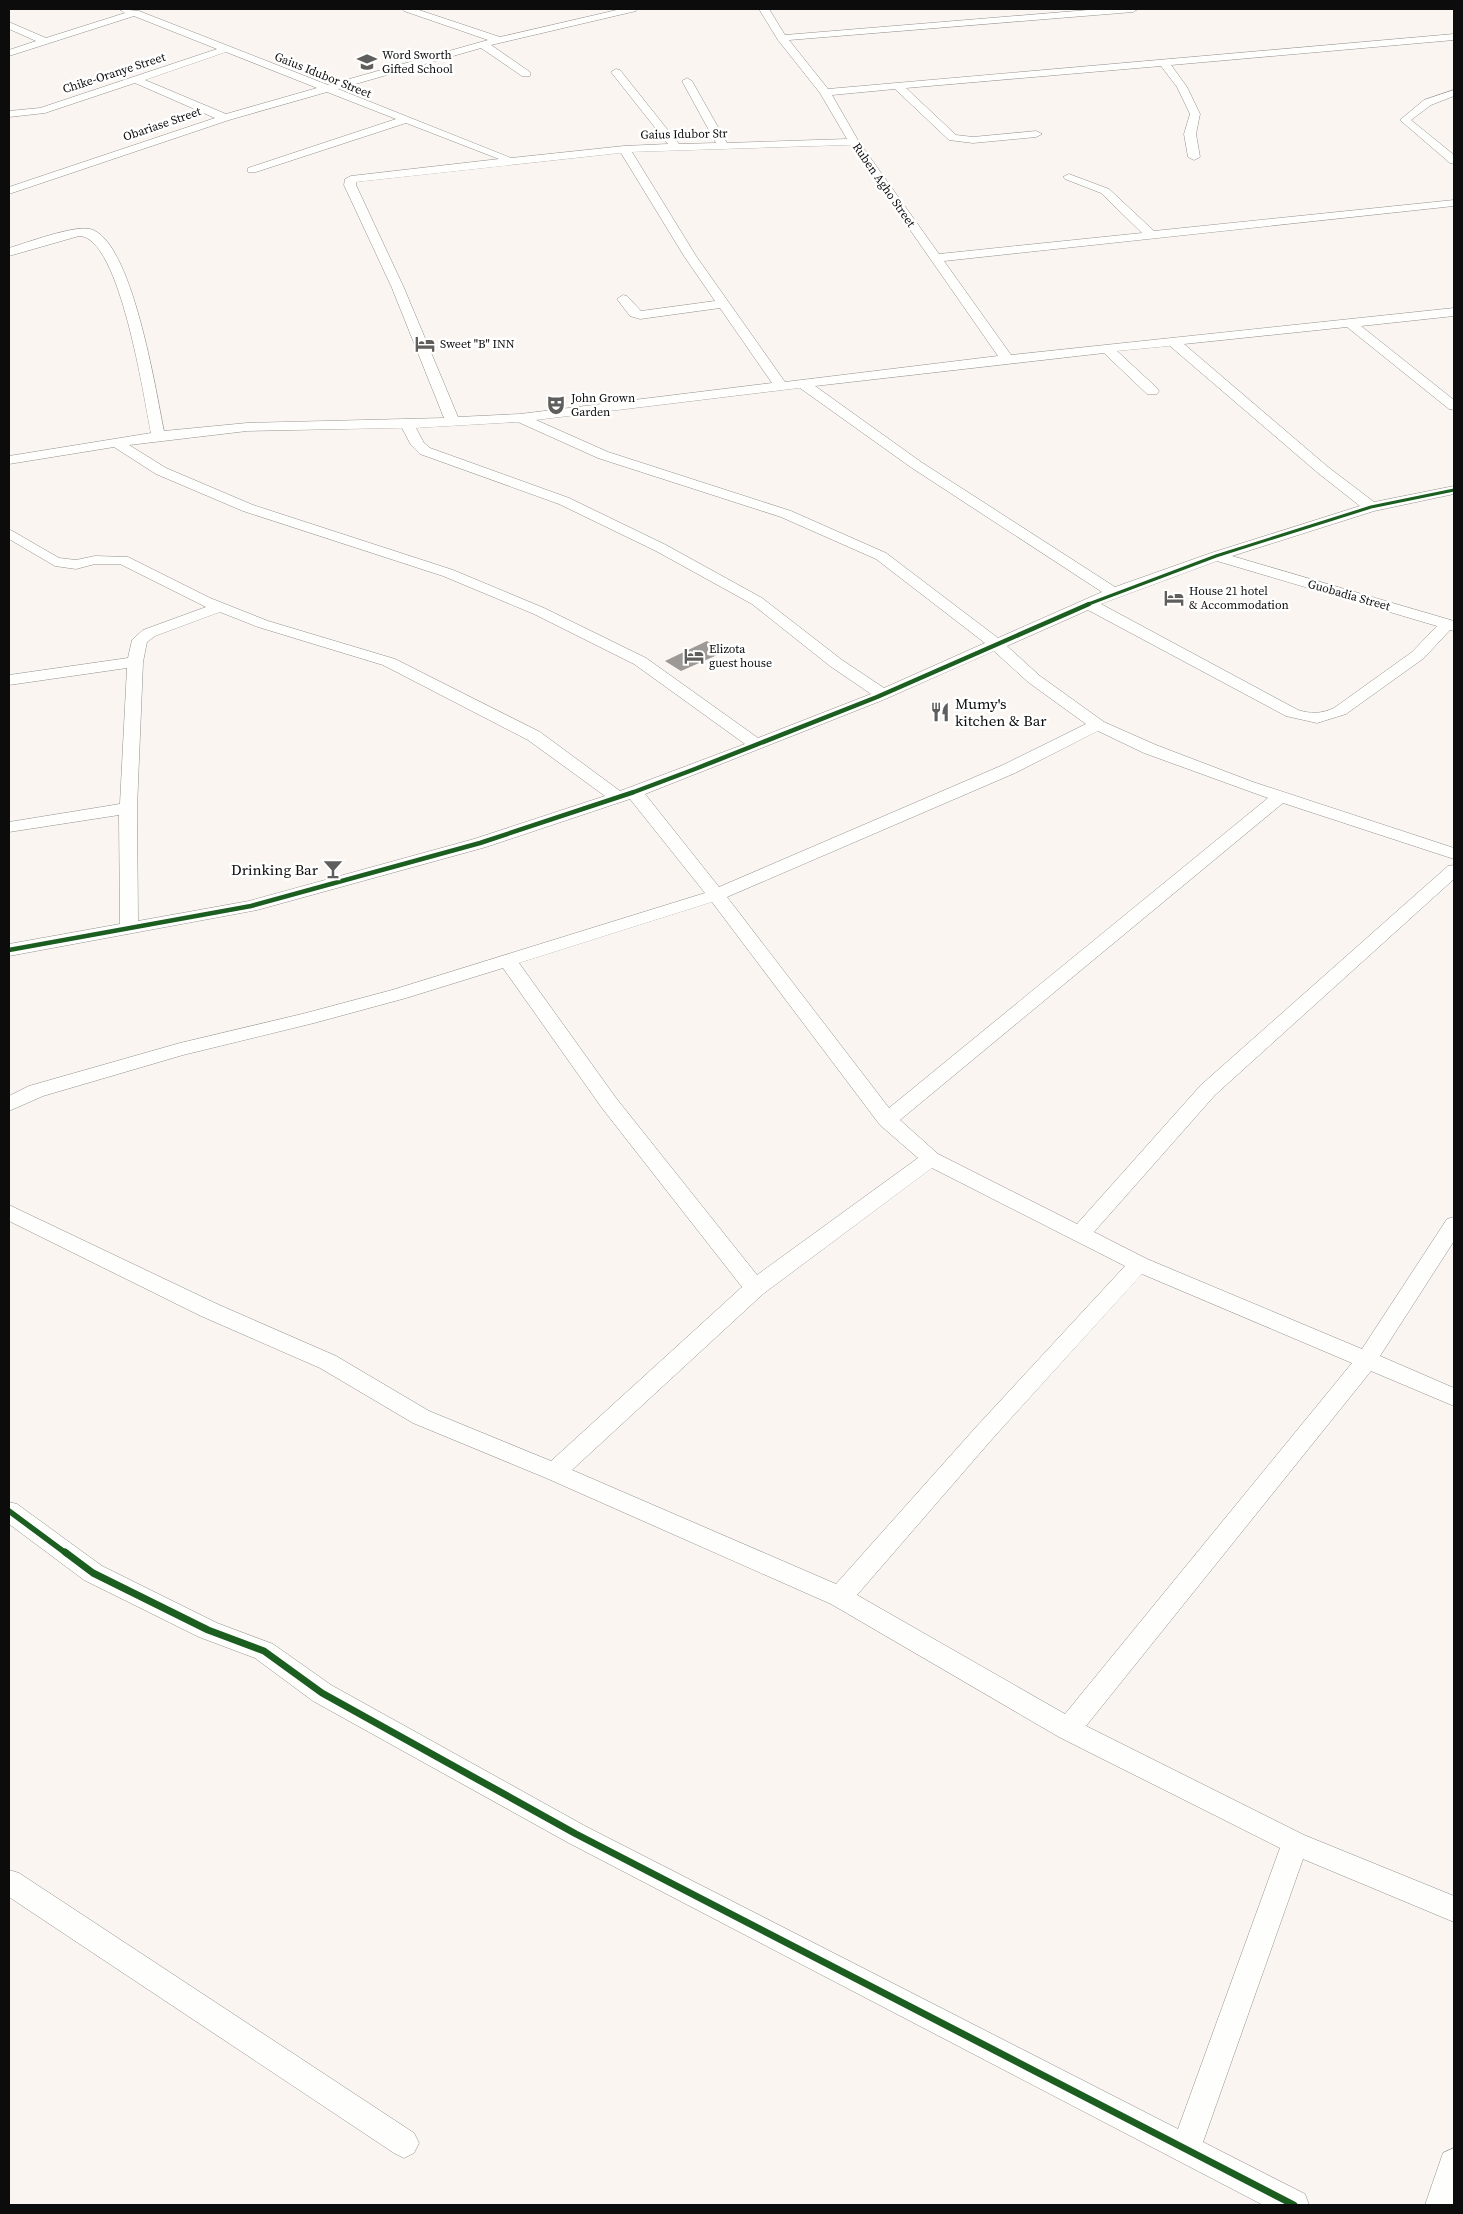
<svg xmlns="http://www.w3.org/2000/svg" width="1463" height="2214" viewBox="0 0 1463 2214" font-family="'Source Serif 4',serif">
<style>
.building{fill:#9c9996}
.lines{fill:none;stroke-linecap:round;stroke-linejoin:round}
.minor-casing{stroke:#93918f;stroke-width:1}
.minor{fill:#fefefd;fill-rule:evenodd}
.cycleway-far3-casing{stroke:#fff;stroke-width:5}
.cycleway-far2-casing{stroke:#fff;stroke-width:7}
.cycleway-far1-casing{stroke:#fff;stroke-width:9}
.cycleway-casing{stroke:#fff;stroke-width:10}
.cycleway-far3{stroke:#1b5e20;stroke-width:3}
.cycleway-far2{stroke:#1b5e20;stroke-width:4.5}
.cycleway-far1{stroke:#1b5e20;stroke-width:5.5}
.cycleway{stroke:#1b5e20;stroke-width:7}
.labels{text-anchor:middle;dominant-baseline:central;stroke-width:5;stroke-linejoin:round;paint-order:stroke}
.far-poi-label{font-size:12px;fill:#0c0c0c;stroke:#fff;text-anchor:start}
.far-street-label{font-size:12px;fill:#0c0c0c;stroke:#fff}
.poi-label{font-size:15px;fill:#0c0c0c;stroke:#fff;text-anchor:start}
</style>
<rect width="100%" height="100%" fill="#faf5f0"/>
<polygon class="building" points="707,641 724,652 681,671 665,661"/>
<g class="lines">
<defs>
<g id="minor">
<path d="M119,9L139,11L328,85L488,40L404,11L402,9H416L500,37L621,9H638L636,11L491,45L530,72V76H522L481,48L338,89L511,158L624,146L668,144L611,72L616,69L620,70L679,144L716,143L682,81L687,78L692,81L727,143L847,139L820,93L778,40L759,9H769L785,35L1100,9H1138L1133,12L789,40L828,89L1454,34V40L1171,65L1187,87L1200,114L1196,134L1200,157L1194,160L1188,157L1184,134L1190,114L1177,87L1161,66L906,88L956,135L973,137L1036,131L1042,134L1036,137L973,143L949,140L895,89L832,95L859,142L939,254L1142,233L1101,193L1065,179L1063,177L1069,174L1109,189L1154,231L1454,200V206L944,261L1011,355L1454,308V316L1361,326L1454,400V410L1449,409L1347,327L1184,344L1328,467L1374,502L1454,486V494L1374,511L1232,556L1454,621V631L1450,630L1424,658L1346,714L1317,723L1286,716L1088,610L1007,646L1040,676L1104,722L1156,745L1253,782L1454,848V859L1283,803L900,1120L938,1154L1077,1224L1201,1085L1448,866L1454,865V879L1215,1095L1094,1232L1147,1259L1362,1349L1447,1219L1454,1217V1241L1380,1356L1454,1388V1406L1371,1371L1086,1726L1304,1835L1454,1896V1922L1303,1859L1203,2142L1305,2194L1309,2205H1263L567,1842L313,1701L255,1658L199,1637L84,1580L9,1524V1502L17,1504L102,1566L217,1623L273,1644L331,1685L585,1826L1178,2129L1280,1848L1059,1737L831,1604L546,1478L413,1423L320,1368L201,1316L9,1221V1205L217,1304L336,1356L429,1411L551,1461L742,1287L602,1108L503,968L406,998L314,1023L183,1055L43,1096L9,1111V1096L29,1086L180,1043L306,1013L392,990L705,893L630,799L486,847L257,910L9,956V944L120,924L119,815L9,832V822L120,804L127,668L9,685V675L128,658L132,640L143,630L206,607L120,564H95L76,569L55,566L9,539V529L59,558L76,560L95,556L128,557L210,598L268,621L395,659L540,732L620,791L745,744L634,664L534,614L443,576L243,511L156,474L114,447L9,464V456L151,433C144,399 120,236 79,236L9,256V248C26,243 74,225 90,229C132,239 156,392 164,431L247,423L444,418L392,288L344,185L345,179L351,176L499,159L406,123L256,172H248V168L396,119L327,92L229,120L9,194V187L215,118L135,83L45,113L9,117V111L40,108L217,49L134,16L9,56V50L36,41L9,29V22L46,38L125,13ZM226,52L317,88L226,114L145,80ZM851,145L998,356L785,382L696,256L632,152ZM621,153L684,256L715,301L641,311L627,296L623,295L617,299L630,316L640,319L720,308L772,383L520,414L458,417L404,288L356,185V182ZM1170,346L1318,473L1360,506L1211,553L1115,587L921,462L815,386L1104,353L1147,394H1157L1159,391L1157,388L1117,351ZM800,388L912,468L1102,592L998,638L886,553L791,511L608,452L536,420ZM518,422L598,458L781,517L876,559L985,643L884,688L842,660L762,598L666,545L569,498L430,448L424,443L416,428ZM402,428L411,445L420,454L559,504L656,551L752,604L830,666L871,694L758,738L646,658L544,608L453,570L253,505L166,468L129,445L247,431ZM1217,561L1437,626L1412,652L1334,708C1321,714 1311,714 1298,710L1101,604ZM220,612L258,627L383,665L528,740L605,796L474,839L249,901L138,921L137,808L143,662L147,642L155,636ZM994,651L1028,682L1086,724L1003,765L719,887L645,794L883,700ZM1098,731L1144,753L1268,798L889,1108L727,897L1015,773ZM712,902L880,1125L918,1158L757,1275L616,1098L519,963ZM932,1168L1125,1266L977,1426L836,1584L572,1470L763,1294ZM1142,1274L1352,1363L1065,1714L857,1595L993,1438Z"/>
<polygon points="1454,90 1454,96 1431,105 1411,120 1454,155 1454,164 1450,163 1400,120 1424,100"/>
<polygon points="9,1870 19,1873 414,2133 419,2143 414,2153 404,2158 394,2153 9,1897"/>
<polygon points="1454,2148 1454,2205 1425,2205 1443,2153"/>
</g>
</defs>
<use href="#minor" class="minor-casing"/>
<use href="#minor" class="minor"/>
<defs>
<polyline id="cycleway-far3" points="1086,605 1216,556 1371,507 1454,490"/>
<polyline id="cycleway-far2" points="9,950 251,906 480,843 634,792 695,769 877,697 1089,604"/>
<polyline id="cycleway-far1" points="9,1511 67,1554"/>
<polyline id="cycleway" points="65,1552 93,1573 208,1630 264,1651 322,1693 576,1834 1294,2205"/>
</defs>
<use href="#cycleway-far3" class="cycleway-far3-casing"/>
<use href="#cycleway-far2" class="cycleway-far2-casing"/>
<use href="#cycleway-far1" class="cycleway-far1-casing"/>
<use href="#cycleway" class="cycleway-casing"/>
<use href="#cycleway-far3" class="cycleway-far3"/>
<use href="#cycleway-far2" class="cycleway-far2"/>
<use href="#cycleway-far1" class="cycleway-far1"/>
<use href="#cycleway" class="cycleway"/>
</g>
<defs>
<symbol id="school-bare" viewBox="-9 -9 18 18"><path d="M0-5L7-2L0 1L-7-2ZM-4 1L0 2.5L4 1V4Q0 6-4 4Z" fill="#5f5e5c" stroke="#fff" stroke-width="2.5" paint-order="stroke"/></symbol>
<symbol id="hotel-bare" viewBox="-9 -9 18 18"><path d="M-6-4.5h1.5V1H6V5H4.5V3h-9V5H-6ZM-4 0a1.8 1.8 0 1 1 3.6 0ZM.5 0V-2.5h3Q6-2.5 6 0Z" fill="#5f5e5c" stroke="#fff" stroke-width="2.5" paint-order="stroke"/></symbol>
<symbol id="theatre-bare" viewBox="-9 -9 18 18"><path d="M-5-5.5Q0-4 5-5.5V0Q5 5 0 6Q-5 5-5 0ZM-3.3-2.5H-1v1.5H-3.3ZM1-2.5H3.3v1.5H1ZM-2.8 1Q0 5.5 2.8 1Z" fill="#5f5e5c" stroke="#fff" stroke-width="2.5" paint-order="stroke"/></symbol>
<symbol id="restaurant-bare" viewBox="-9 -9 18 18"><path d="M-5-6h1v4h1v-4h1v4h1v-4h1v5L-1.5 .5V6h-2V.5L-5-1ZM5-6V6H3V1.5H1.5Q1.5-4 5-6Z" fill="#5f5e5c" stroke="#fff" stroke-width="2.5" paint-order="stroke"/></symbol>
<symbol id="bar-bare" viewBox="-9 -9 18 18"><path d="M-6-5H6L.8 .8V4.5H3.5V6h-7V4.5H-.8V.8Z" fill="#5f5e5c" stroke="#fff" stroke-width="2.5" paint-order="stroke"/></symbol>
</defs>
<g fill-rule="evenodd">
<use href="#school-bare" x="353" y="48" width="28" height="28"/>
<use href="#hotel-bare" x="411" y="330" width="28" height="28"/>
<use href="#theatre-bare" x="542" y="391" width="28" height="28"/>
<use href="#hotel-bare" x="1160" y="584" width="28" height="28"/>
<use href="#hotel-bare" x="680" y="642" width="28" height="28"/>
<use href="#restaurant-bare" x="926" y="698" width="28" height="28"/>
<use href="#bar-bare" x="319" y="855" width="28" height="28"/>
</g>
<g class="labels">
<g class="far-poi-label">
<text x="382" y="55">Word Sworth<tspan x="382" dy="14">Gifted School</tspan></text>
<text x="440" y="344">Sweet "B" INN</text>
<text x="571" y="398">John Grown<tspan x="571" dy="14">Garden</tspan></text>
<text x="1189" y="591">House 21 hotel<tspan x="1189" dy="14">&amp; Accommodation</tspan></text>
<text x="709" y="649">Elizota<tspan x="709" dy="14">guest house</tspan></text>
</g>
<g class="far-street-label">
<text transform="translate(114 73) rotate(-18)">Chike-Oranye Street</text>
<text transform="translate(323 75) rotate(22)">Gaius Idubor Street</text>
<text transform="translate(162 124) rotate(-19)">Obariase Street</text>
<text transform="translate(684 134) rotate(-1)">Gaius Idubor Str</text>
<text transform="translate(884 185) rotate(55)">Ruben Agho Street</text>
<text transform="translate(1349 595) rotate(16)">Guobadia Street</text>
</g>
<g class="poi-label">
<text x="955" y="703">Mumy's<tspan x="955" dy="17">kitchen &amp; Bar</tspan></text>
<text x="318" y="869" text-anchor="end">Drinking Bar</text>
</g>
</g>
<rect width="1463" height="2214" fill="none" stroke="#0c0c0c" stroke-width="20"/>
</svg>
